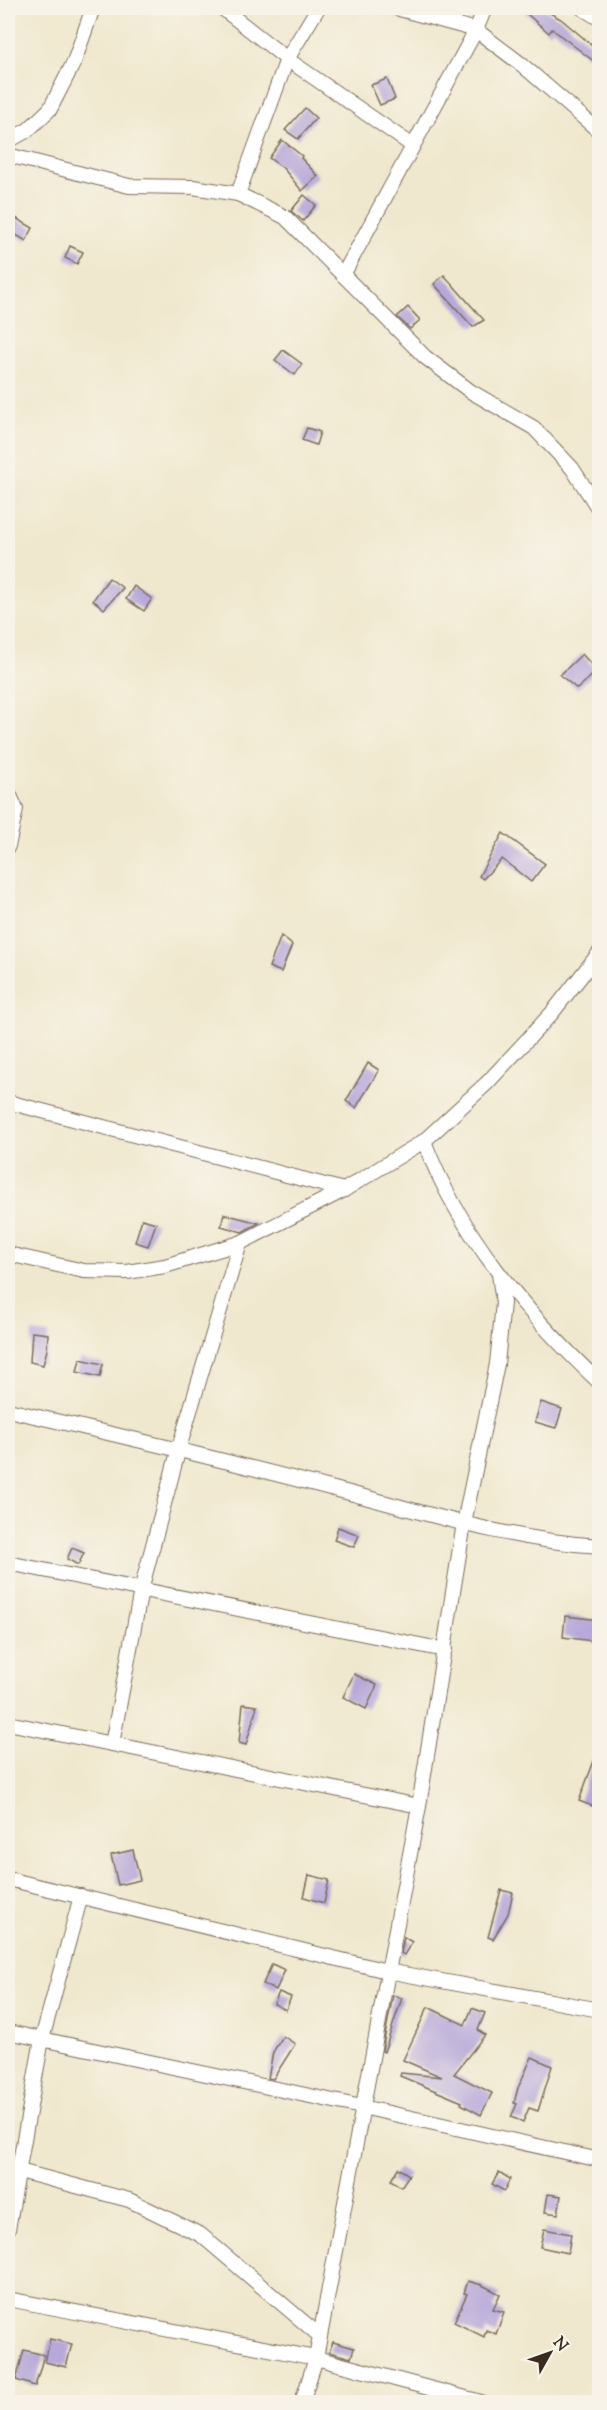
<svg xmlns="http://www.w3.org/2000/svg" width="607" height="2410" viewBox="0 0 607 2410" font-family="'Sorts Mill Goudy',serif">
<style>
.building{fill:#b6a8d9}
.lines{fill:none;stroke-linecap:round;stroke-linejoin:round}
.street-casing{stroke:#7a6c5c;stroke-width:16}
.street{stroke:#fff;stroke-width:14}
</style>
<rect width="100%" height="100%" fill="#f7f3e8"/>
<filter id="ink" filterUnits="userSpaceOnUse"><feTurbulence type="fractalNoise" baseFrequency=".0167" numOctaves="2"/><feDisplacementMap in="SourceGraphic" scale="12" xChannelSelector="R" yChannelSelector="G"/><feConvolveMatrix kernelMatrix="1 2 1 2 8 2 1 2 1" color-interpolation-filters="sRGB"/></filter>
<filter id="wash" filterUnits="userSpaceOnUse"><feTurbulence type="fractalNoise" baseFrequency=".008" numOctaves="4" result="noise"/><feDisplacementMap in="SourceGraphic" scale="24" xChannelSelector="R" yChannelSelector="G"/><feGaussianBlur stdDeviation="1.35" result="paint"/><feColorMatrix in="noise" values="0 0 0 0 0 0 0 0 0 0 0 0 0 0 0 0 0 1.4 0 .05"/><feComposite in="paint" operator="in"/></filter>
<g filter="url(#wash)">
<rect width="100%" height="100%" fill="#f0e8ce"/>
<g id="blocks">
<g class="building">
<polygon points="520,8 541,8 561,19 600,52 600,66 552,29 549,33"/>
<polygon points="387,79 395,99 380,105 371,85"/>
<polygon points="305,108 316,118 298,139 285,130"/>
<polygon points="282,140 302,156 301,158 318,176 302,191 283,168 269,158"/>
<polygon points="304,195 316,205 303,221 291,211"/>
<polygon points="14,217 33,228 26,241 8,230"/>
<polygon points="70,246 83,252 77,264 65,258"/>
<polygon points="444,275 484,320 473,327 434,284"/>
<polygon points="408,307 420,320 410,329 397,317"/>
<polygon points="283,350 302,364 295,375 275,360"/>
<polygon points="307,428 320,432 316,445 302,440"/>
<polygon points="109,578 123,588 104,609 93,600"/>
<polygon points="134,586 152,599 144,611 126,599"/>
<polygon points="582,654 597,671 577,689 560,675"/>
<polygon points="503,833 545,864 531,882 502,859 483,879 479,876"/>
<polygon points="281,936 292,945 281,972 269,967"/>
<polygon points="368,1063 379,1070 356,1108 346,1101"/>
<polygon points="224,1214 259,1223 242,1232 221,1226"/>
<polygon points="142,1219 156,1223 148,1246 135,1242"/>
<polygon points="32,1332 48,1334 47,1350 43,1365 30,1362"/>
<polygon points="80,1359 103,1364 100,1377 77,1372"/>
<polygon points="541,1402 562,1409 556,1428 535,1422"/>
<polygon points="338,1527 359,1535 354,1547 334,1540"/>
<polygon points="72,1548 84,1553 78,1565 67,1559"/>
<polygon points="565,1616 600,1620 600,1642 563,1637"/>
<polygon points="354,1674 377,1685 366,1709 343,1697"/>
<polygon points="243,1704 257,1706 246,1745 239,1743"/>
<polygon points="598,1750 600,1750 600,1809 579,1801"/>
<polygon points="133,1850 140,1880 118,1885 111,1855"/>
<polygon points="309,1875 329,1880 324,1903 304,1897"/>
<polygon points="501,1890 513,1893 508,1914 493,1939 488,1937"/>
<polygon points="404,1937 412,1942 404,1955 401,1953"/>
<polygon points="272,1964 285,1970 276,1990 263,1984"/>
<polygon points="279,1992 291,1997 286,2010 274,2004"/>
<polygon points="393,1995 402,1998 384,2052 382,2051"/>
<polygon points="428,2007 465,2025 472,2008 485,2013 478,2030 485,2035 454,2074 492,2093 481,2115 461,2104 462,2102 400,2076 401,2073 442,2077 403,2060"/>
<polygon points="283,2036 295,2044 273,2079 268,2078 273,2052"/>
<polygon points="532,2057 552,2066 538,2111 529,2108 523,2122 511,2117 517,2104 514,2103 518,2088"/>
<polygon points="398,2168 409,2175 401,2187 391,2180"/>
<polygon points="499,2172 510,2179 504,2191 492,2184"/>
<polygon points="548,2194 561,2196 558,2214 545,2212"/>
<polygon points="544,2229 571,2234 568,2253 540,2247"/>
<polygon points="468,2281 482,2285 500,2294 493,2309 504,2312 496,2334 486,2330 484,2337 454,2322 467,2294 464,2293"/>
<polygon points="50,2339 72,2344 66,2367 45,2362"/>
<polygon points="333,2342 354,2348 351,2358 329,2352"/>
<polygon points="24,2350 44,2355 35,2386 16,2380"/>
</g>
</g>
</g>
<g filter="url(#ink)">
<use href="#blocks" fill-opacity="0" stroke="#7a6c5c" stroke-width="1.5"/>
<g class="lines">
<defs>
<g id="street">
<polyline points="222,8 287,59 413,146"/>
<polyline points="396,8 476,30 521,64 600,132"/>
<polyline points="582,8 600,19"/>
<polyline points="8,141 28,130 50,109 74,62 93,8"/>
<polyline points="8,155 129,186 193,187 238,194 285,217 425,357 470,391 534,428 572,468 600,511"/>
<polyline points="238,194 287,59 318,8"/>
<polyline points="343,275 476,30 485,8"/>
<polyline points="8,791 16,809 8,846"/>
<polyline points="8,1102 344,1190"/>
<path d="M424,1141C460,1236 526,1313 600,1383"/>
<polyline points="8,1254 84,1271 127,1272 165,1266 240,1243 344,1190 424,1141 487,1083 552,1013 600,952"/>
<path d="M8,1410C118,1435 228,1461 338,1490C423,1512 511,1541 600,1546"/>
<polyline points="8,1563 445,1650"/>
<polyline points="8,1723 419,1806"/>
<polyline points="112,1744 141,1590 179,1448 240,1243"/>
<polyline points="8,1879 387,1971 600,2010"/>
<polyline points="8,2032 362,2107 600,2160"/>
<polyline points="8,2168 129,2200 201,2235 320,2336"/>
<polyline points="8,2229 42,2039 81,1896"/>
<polyline points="8,2299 316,2358 481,2402"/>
<polyline points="302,2402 316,2358 419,1806 464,1523 497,1364 503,1303 499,1274"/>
</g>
</defs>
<use href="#street" class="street-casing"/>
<use href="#street" class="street"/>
</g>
</g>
<rect width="607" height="2410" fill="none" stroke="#f7f3e8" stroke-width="30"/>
<g transform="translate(550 2353) rotate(50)" stroke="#f7f3e8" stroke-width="4.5" paint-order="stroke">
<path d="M0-4.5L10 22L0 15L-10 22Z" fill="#3b2a1e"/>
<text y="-9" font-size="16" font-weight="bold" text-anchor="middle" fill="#3b2a1e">N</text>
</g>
</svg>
